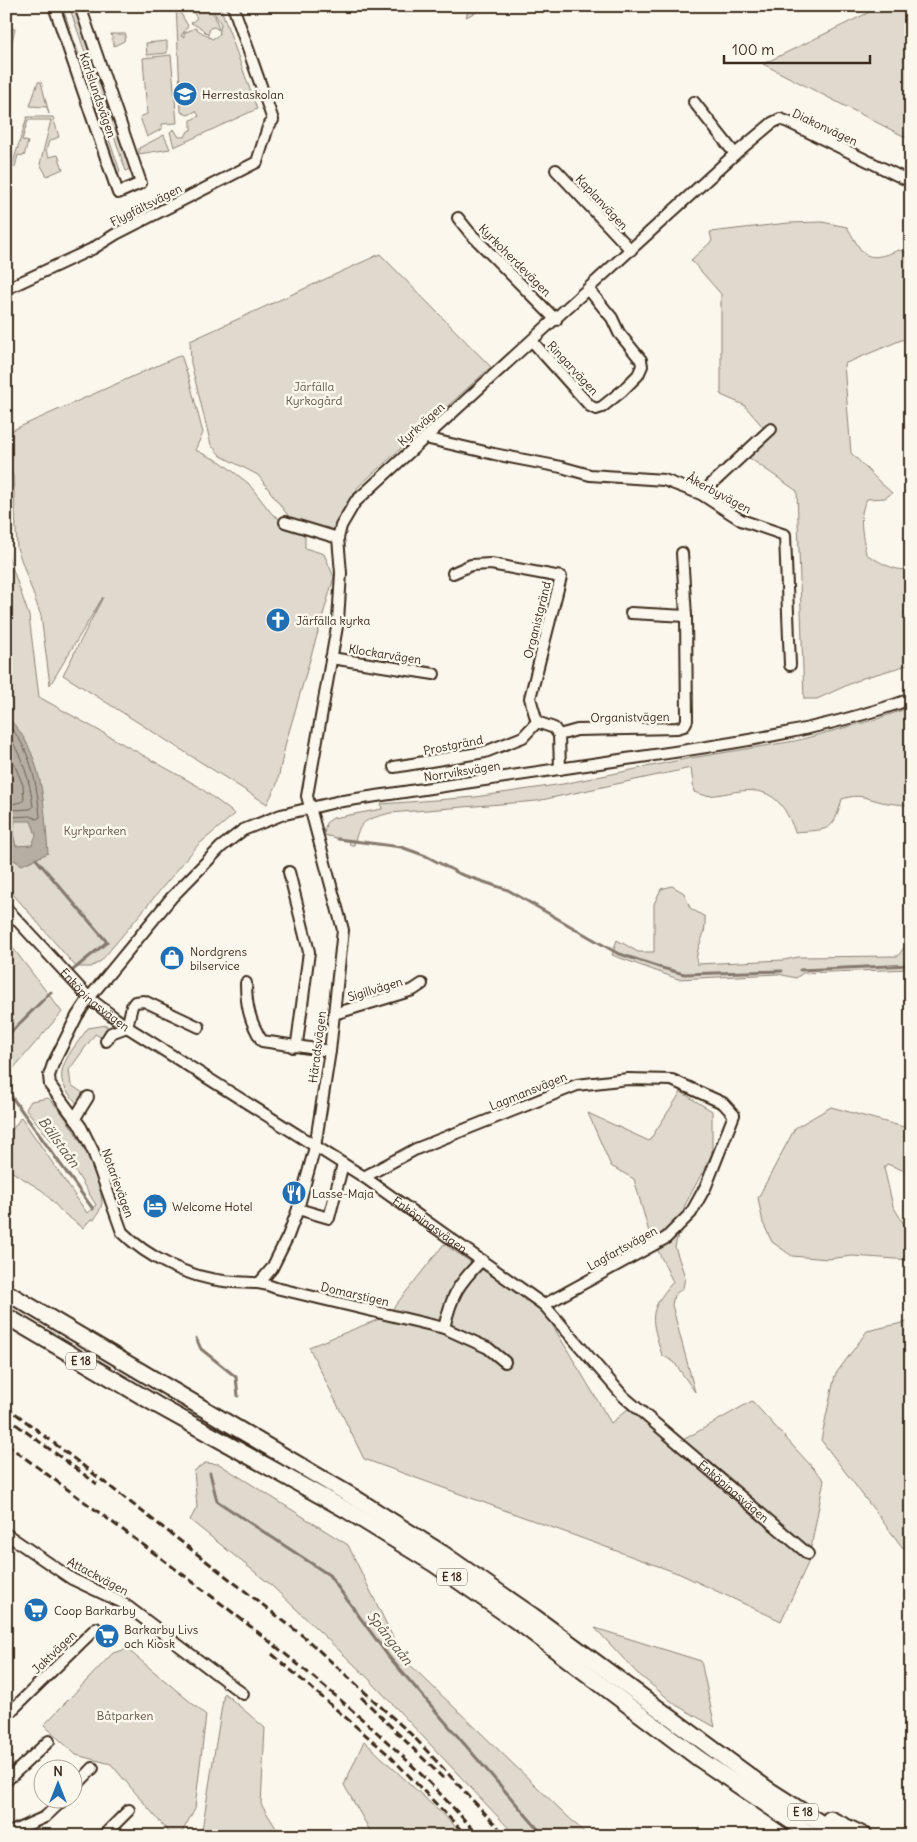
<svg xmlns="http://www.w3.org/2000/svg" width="917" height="1842" viewBox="0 0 917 1842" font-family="Delius,sans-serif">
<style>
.green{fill:#dfd9ce;stroke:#8d8276}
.water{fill:#b6aea2;stroke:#85796d;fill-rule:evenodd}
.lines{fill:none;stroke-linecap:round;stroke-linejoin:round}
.shore{stroke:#6c5f53;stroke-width:1}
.stream{stroke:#85796d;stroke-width:3}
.minor-casing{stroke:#3b2a1e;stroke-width:14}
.highway-casing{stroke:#3b2a1e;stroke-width:19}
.minor{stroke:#fbf7ec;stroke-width:10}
.highway{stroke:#fbf7ec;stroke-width:15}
.rail{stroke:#3b2a1e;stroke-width:3;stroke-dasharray:8 4;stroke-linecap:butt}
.labels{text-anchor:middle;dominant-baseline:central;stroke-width:5;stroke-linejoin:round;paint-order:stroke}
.shield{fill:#fbf7ec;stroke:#75685c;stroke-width:1}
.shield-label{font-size:11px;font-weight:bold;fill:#3b2a1e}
.poi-label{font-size:12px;fill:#3b2a1e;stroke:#fbf7ec;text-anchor:start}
.street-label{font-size:12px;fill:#3b2a1e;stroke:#fbf7ec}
.park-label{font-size:12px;fill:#64564a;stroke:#fbf7ec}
.water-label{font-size:14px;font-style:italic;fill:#605246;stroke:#fbf7ec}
</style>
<rect width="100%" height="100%" fill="#fbf7ec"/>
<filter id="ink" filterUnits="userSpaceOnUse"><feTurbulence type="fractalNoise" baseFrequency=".02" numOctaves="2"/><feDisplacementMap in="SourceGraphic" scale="10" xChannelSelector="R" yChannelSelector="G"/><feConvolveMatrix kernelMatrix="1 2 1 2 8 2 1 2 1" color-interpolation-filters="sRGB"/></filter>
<g filter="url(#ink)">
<g class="green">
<polygon points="58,6 62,6 120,171 116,175"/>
<polygon points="69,6 75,6 81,22 130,168 126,171"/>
<polygon points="176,6 181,6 180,12 188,26 181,36 184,37 184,33 195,28 212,39 219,35 221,24 211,7 220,6 257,109 174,147 170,132 174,129 179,137 185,137 188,131 191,130 191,120 199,116 196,111 188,115 181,112"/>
<polygon points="199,6 206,6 215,16 219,30 214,27 210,28 208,35 201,28 191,23 197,18 193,12"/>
<polygon points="470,6 489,6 466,17"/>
<polygon points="882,6 911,6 911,140 763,64"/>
<polygon points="9,28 15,29 11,45 6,44"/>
<polygon points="111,34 126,34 124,41 114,46"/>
<polygon points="167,41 167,53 147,55 146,43"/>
<polygon points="171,55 177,123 162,124 162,129 147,137 140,117 147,114 143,58"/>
<polygon points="38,82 41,82 49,114 47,107 30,106"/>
<polygon points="27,117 53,117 59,137 49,141 46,151 49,157 58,155 63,169 47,176 40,164 51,120 28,120 22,140 28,142 24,156 18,155 15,167 12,166"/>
<polygon points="164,135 170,149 139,154 139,148"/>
<path d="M822,222L847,227C864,256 864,264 899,250L911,254V336L844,364L851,453C865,466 877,481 892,493L885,498L867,499C857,516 863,535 866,554C878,561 896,573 911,569V602L905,606L904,615L911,630V664L863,678L817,699H804L797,491L748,457L769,434L744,405L721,395V294L691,260L712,241L710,232L788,223Z"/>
<polygon points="380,254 491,367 358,487 335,531 292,521 258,475 221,456 211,445 191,363 190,341"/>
<polygon points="181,355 189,379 203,433 195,450 221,462 248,483 272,514 305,536 305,548 324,554 334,577 286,742 277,784 267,804 63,675 103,597 50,685 41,616 17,548 13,476 6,458 6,433"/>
<polygon points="6,541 9,558 29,616 39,697 198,786 235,814 198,845 101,961 91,967 76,967 6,886"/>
<path d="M911,707V806C901,804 891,804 882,802C865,798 860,793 842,799C833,834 828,829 795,832C782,796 766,785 728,793C714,795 708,798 694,792L691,768L537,801L390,813C366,820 360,819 354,845H350L349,841L324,835L326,823L333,818L382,809L381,804L475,797L563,784L685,759L795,741L877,719Z"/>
<path d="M672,886L684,893L690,908L705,917C707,939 694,946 697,964L784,960L798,957L898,956L911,938V969L803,973L796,978L778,974L678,979L612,955L617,940L638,952H654V904L661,889Z"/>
<polygon points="6,939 62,1012 6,1077"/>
<path d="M107,1025V1033L102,1038L95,1034L69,1070L71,1085L83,1093L78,1105C74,1099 67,1093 64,1086C54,1067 78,1043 88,1028Z"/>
<path d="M681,1092L712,1111V1154L685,1205L675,1247L685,1277L683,1288L674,1295L672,1305L695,1392L674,1362L662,1355C651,1318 647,1312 673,1282L649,1232L634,1179L611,1166L588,1113L649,1141Z"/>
<path d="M48,1098C70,1117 100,1172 102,1202C102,1208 97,1215 94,1220L91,1219L83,1228L62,1212L43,1191L6,1168V1139L21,1117L87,1213L96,1205L76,1172L26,1109L31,1101Z"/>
<polygon points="831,1107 911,1129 911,1170 905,1171 887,1164 884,1168 893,1206 908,1231 911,1260 852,1256 828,1259 792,1256 772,1242 763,1223 758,1198 795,1128"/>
<polygon points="444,1244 544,1311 611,1423 629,1408 732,1492 735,1482 683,1440 752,1401 824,1480 808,1563 781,1621 680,1574 364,1459 309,1347 387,1316"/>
<polygon points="911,1321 911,1545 903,1548 821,1440 835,1375 867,1331"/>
<polygon points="205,1463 219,1464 348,1545 403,1658 588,1836 516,1836 367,1677 271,1585 190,1520 197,1507 194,1471"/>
<polygon points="595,1628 701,1661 715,1727 676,1705 636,1672"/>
<polygon points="127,1649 206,1715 195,1808 180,1836 172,1836 111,1764 76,1755 44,1725 113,1653"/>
<polygon points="224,1693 265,1728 261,1804 281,1836 201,1836"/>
<polygon points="364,1741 455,1826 462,1836 373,1836 344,1785"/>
</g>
<path class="water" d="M6,716C44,751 44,806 48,853L22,865L12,859L6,849ZM15,821H31L36,835L32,845L16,846L13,834Z"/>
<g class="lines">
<g class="shore">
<path d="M6,723C31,746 37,785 40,817L37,819L30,816L12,817L8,834L10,845L6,847"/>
<path d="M6,732C22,755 30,779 33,807L30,809L13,810L6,814"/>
<polyline points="6,745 23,785 24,799 22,802 6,805"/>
</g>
<g class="stream">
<polyline points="338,839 401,847 426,856 460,874 508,890 617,953 662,968 684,974 782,971"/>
<polyline points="36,859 107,942 73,970"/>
<polyline points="800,970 911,965"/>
<polyline points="6,1037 51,992"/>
<polyline points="6,1089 93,1209"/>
<polyline points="196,1338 201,1349 236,1377 238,1396"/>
<polyline points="210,1473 217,1501 329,1575 389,1657 544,1836"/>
</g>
<defs>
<g id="minor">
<polyline points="54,6 118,193 141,183 80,6"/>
<polyline points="694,102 735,154"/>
<polyline points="556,170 631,250"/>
<polyline points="458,218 470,233 556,320"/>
<polyline points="6,289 92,249 116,234 257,162 268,127 273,120 233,6"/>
<polyline points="532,341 590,406 596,409 602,407 622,391 638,375 642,366 641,360 619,333 612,318 589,290"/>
<polyline points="425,438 494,454 561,467 590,475 664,480 701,494 741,520 785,535 790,665"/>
<polyline points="701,494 771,429"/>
<polyline points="285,522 338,538"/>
<polyline points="453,573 471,565 491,564 561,577 530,698 537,722 554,728 559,735"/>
<polyline points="631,613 686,616"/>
<polyline points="331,658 434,674"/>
<polyline points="394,767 485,752 523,737 537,722"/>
<polyline points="560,769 559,735 577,730 677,728 684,726 687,720 686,616 682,553"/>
<polyline points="289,872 309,952 297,1043 293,1047"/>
<path id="s1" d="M6,908L89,998L127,1027L364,1177L544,1305L623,1396L808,1554"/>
<path d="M246,983C246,1006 250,1022 262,1041L330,1051"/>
<polyline points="334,1014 413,990 422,984"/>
<polyline points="127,1027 132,1006 135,1002 144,1001 199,1027"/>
<polyline points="106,1041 111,1033 127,1027"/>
<polyline points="75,1118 88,1097"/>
<polyline points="364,1177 416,1149 577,1085 628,1079 672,1080 723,1103 734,1115 706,1186 691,1213 666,1238 544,1305"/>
<polyline points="298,1209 329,1218 343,1164"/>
<path d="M482,1260C458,1284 452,1294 444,1328L276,1288C257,1280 244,1284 224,1281C188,1277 148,1258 122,1232L93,1151L81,1127L50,1085L49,1076L53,1064L77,1016L89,998L172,897L221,847L243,830L281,815L336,802C426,789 516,775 606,762C708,747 813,734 911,699"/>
<polyline points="261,1281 272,1268 288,1236 298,1209 315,1147 330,1051 343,930 307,796 338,621 341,573 338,538 341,526 355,502 735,154 772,123 780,119 788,122 911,182"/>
<polyline points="444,1328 488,1348 505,1362"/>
<polyline points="6,1534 72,1579 123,1603 243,1694"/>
<polyline points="6,1713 9,1713 96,1628"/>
<polyline points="6,1781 49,1741"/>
<polyline points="72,1790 93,1768"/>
<polyline points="10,1836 11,1832 45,1817 63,1800"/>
<polyline points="103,1836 129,1810"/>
</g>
<g id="highway">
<polyline points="6,1292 355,1498 442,1553 533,1616 766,1788 841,1836"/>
<polyline points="6,1316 157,1405 348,1511 434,1564 525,1627 698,1758 813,1836"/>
<polyline points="830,1819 865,1836"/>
</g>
</defs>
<use href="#minor" class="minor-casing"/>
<use href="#highway" class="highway-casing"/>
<use href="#minor" class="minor"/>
<use href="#highway" class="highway"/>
<g class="rail">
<polyline points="6,1406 303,1636 413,1736 506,1836"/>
<polyline points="6,1417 97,1484"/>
<path d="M6,1444C138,1542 275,1637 395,1749C425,1777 452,1806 479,1836"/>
<polyline points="272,1654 389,1755 467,1836"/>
<polyline points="361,1697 443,1778"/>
</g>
</g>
</g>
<defs>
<symbol id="school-disc" viewBox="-11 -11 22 22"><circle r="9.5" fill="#1f6fb2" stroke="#fbf7ec"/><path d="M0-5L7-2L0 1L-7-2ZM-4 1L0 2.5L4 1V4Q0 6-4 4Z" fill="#fff"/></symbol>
<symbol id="church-disc" viewBox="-11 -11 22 22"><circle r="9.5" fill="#1f6fb2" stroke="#fbf7ec"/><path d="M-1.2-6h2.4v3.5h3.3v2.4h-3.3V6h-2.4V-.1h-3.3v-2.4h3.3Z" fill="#fff"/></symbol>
<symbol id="shop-disc" viewBox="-11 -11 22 22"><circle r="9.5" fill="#1f6fb2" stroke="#fbf7ec"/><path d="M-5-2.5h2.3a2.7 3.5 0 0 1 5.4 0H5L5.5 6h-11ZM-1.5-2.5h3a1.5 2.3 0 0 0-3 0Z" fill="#fff"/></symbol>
<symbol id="restaurant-disc" viewBox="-11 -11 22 22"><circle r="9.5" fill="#1f6fb2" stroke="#fbf7ec"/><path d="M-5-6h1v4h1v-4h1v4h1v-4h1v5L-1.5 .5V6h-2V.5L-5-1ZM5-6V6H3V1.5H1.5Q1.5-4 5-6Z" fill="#fff"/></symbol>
<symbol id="hotel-disc" viewBox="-11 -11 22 22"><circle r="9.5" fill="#1f6fb2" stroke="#fbf7ec"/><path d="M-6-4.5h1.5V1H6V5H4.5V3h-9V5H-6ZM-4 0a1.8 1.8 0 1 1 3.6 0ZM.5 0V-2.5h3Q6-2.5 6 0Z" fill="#fff"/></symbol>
<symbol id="supermarket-disc" viewBox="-11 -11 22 22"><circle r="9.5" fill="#1f6fb2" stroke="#fbf7ec"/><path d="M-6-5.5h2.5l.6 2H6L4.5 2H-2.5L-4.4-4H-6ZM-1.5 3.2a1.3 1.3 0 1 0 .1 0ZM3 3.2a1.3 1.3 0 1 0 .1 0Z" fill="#fff"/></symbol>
</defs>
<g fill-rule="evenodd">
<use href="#school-disc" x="171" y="80" width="28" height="28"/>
<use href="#church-disc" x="264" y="606" width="28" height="28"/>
<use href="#shop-disc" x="158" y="944" width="28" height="28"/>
<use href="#restaurant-disc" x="280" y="1179" width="28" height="28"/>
<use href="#hotel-disc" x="141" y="1192" width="28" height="28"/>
<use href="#supermarket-disc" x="22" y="1596" width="28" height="28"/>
<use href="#supermarket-disc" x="93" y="1622" width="28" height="28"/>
</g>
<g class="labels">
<g class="shield">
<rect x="66" y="1352.5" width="30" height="17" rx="4"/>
<rect x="437" y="1568.5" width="30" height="17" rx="4"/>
<rect x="788" y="1803.5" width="30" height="17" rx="4"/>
</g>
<g class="shield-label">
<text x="81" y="1361">E 18</text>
<text x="452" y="1577">E 18</text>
<text x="803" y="1812">E 18</text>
</g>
<g class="poi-label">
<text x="202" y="94">Herrestaskolan</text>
<text x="296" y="620">Järfälla kyrka</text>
<text x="190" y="951">Nordgrens<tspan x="190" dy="14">bilservice</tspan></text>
<text x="312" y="1193">Lasse-Maja</text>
<text x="172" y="1206">Welcome Hotel</text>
<text x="54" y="1610">Coop Barkarby</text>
<text x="124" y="1629">Barkarby Livs<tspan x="124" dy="14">och Kiosk</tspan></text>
</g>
<g class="street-label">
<text transform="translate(98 95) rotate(71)">Karlslundsvägen</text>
<text transform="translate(825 127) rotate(25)">Diakonvägen</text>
<text transform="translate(602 202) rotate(47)">Kaplanvägen</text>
<text transform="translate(146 205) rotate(-27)">Flygfältsvägen</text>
<text transform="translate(515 260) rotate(45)">Kyrkoherdevägen</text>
<text transform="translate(573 368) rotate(47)">Ringarvägen</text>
<text transform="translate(421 424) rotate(-42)">Kyrkvägen</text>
<text transform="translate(719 493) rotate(28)">Åkerbyvägen</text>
<text transform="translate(537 620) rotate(-76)">Organistgränd</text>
<text transform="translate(385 654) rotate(9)">Klockarvägen</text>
<text transform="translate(630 717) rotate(-1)">Organistvägen</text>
<text transform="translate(453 745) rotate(-11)">Prostgränd</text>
<text transform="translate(462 771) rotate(-9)">Norrviksvägen</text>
<text transform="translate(375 989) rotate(-17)">Sigillvägen</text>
<text stroke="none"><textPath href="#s1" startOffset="128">Enköpingsvägen</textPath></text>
<text transform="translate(317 1047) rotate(-83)">Häradsvägen</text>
<text transform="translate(528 1091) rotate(-22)">Lagmansvägen</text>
<text transform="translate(118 1183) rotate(70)">Notarievägen</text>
<text stroke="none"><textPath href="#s1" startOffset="532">Enköpingsvägen</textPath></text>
<text transform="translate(622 1248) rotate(-29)">Lagfartsvägen</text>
<text transform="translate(355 1294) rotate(13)">Domarstigen</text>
<text stroke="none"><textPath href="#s1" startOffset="938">Enköpingsvägen</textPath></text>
<text transform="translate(98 1576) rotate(28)">Attackvägen</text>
<text transform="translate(54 1652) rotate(-44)">Jaktvägen</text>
</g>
<g class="park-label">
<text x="314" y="386">Järfälla<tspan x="314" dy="14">Kyrkogård</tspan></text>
<text x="95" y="830">Kyrkparken</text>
<text x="125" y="1715">Båtparken</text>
</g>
<g class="water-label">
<text transform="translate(59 1142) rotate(54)">Bällstaån</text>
<text transform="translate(390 1638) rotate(52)">Spångaån</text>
</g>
</g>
<rect width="917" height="1842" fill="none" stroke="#fbf7ec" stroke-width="25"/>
<rect x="12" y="12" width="892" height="1817" fill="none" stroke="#3b2a1e" stroke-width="2" filter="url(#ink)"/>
<g transform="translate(58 1784)"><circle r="24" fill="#fbf7ec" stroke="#aea59a"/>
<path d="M0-4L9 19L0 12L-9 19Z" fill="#1f6fb2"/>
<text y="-8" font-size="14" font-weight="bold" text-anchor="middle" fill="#3b2a1e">N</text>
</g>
<path d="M724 55v8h146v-8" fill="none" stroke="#3b2a1e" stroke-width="2.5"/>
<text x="732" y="55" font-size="15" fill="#3b2a1e" stroke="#fbf7ec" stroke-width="4" paint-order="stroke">100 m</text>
</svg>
